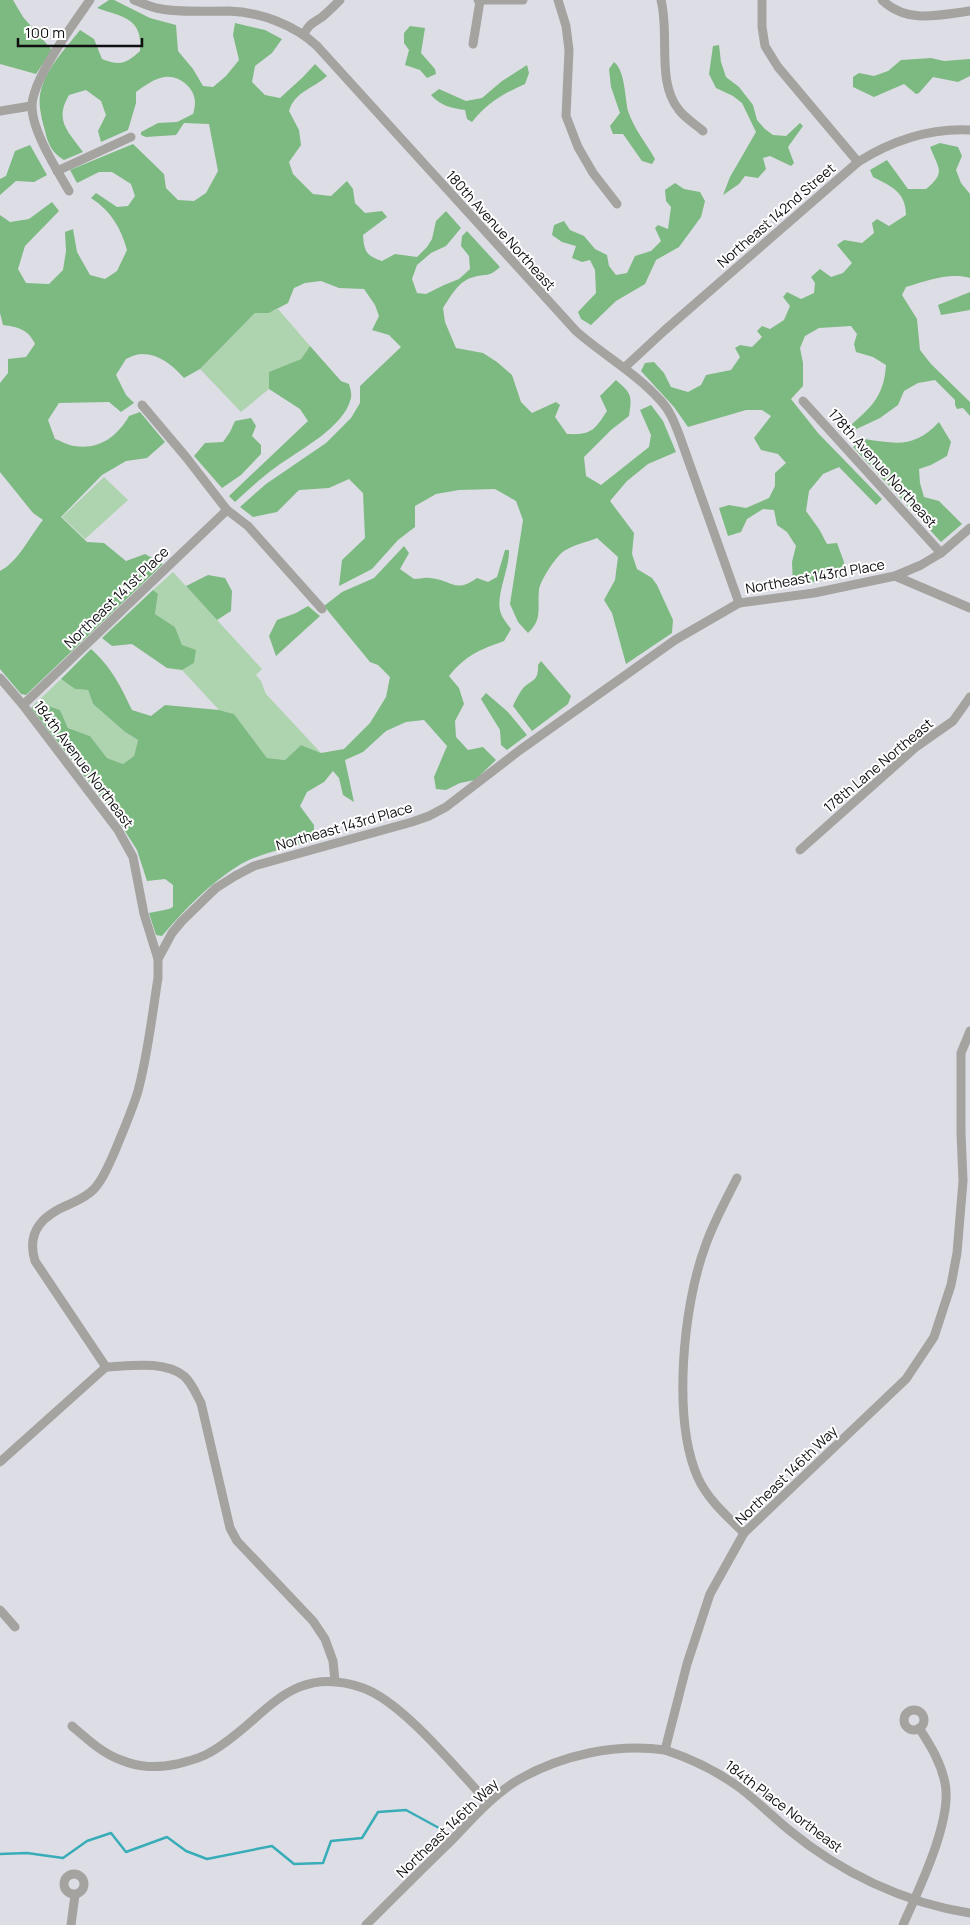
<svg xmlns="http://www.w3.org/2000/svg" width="970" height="1925" viewBox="0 0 970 1925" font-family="Manrope,sans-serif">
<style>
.green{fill:#aed4af}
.forest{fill:#7dba81}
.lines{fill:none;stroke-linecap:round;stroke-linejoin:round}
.stream{stroke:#38adb7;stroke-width:2.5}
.street{stroke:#a5a39f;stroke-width:9}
.labels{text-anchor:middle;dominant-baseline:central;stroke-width:4;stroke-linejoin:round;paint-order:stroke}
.street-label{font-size:14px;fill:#0f0f12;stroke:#fff}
</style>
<rect width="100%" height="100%" fill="#dddde6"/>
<g class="green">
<polygon points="278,309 310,346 301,359 270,372 269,389 241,412 200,369 255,313 269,313"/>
<polygon points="104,477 128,500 85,539 62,517"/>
<polygon points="173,572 262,669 256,675 261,681 266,694 321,753 301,745 285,760 267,758 234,714 219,710 182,670 194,663 182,645 175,627 155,614 158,595 153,590"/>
<polygon points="61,679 75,689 88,690 93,704 125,732 138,740 134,756 123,764 107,758 90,736 68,728 60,710 37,702"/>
</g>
<g class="forest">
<polygon points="0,0 13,0 23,17 52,50 36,74 0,64"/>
<path d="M109,0H114L150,18L176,25L178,51L193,69L203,86L213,87L226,76L239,60L233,35L235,23L265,30L282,39L272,53L255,66L252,82L265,95L280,98L303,77L315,64L327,76C313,89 295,91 289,111L299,130L301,145L289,162L293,174L313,194L331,196L347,181L353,189L355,203L365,213L382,211L387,217L363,235C364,252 367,256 382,261L395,254L417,257L427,247L432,239L436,221L446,211L461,228L446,246L431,253L417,265L412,279L417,293L426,294L444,285L459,279L470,269L469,256L461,246L462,236L467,231L500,267C487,278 489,273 474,277C459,280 451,296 443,308L445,322L456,348L483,353L497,362L512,375L521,402L532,413L556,402L560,405L555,417L567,434C591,435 594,431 607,411L600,396L616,380C632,394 632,395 629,416L611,430L584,457L586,476L601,485L649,447L651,435L640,410L651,405L663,421L676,452L648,464L627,481L610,501L634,533L632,554L637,569L652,578L657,585L673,620L672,633L626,664L612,613L604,600L615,580L618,557L597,538C587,542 573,545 564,551C556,556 540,581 539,590C537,608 543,619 528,633L518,622L510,604L523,520L516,501L495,489L459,490L436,494L415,506V527L398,540L372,569L339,586L342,560L365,538L363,493L349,479L329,488L299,490L277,512L253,517L240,507L266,484L326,443L351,418L360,403V386L401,347L389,335L372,330L379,316L375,305L364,289L339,288L321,281L305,283L294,288L288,303L269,313H255L200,369L184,378C173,366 160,354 142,354C137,354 130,357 126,359L116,375L126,395L134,403L121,412L109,402L59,403L48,420L55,439C61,441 67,445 74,446C99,450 117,437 129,416L140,412L165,442L147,458L126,461L102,475L61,517L87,542L104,543L126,561L145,554L163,564L26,695L21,694L0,669V571C18,562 30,536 43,520L33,513L0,472V383L8,373V359L26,357L35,344C28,329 18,327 3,325L0,313V215L10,222L29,219L52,202L59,211L25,246L18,269L26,283L49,284L63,270L66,251L65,232L73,229L77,252L90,275L105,279L117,271L127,250C121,228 111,211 91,198L96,193L117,207L128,206L135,196L131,184L112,172H99L77,183L70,170L133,144L164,174L166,188L178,200L194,201L206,193L218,171L209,124L184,123L176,135L146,137L141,135V132L158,123L177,122L193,114C194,111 195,106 195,102C195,88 179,75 165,77C155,78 144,86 136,92V103L128,130L101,142L98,131L106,115L101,101L86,90L69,95C54,121 68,131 83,152L64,160C52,153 48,144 45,131C43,124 41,116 40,108C36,78 63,52 80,30L94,39L102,59C120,66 126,64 140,51C143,18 123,17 97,8Z"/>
<polygon points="410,26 425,28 421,53 435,69 436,74 427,78 420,70 405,65 409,50 404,43 404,33"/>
<polygon points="719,45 721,62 726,77 739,87 753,105 757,120 765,129 773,135 786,136 800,123 803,126 788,147 794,163 791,166 770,156 763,158 766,169 758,178 745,176 739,184 723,195 730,177 756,132 742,103 733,96 716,88 709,74 713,46"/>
<polygon points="931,58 944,61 970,59 970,76 958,82 933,77 919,93 916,94 904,84 874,97 853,87 853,77 859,73 874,76 888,71 901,60"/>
<path d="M614,62C625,70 625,98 628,111C634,129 646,143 655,159L652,164L642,161L623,134H613L610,126L620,113L611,87L609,69Z"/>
<path d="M527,65L529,73L525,84C504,93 486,104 472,122L467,119L465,110C451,108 441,106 431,95L439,89L466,101L482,98L502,81Z"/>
<path d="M940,143L958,147L962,156L956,170L961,183L970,194V278C950,272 926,281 906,287L902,295L917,319L920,350L931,364L970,402V416L963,408L957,409L955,405V400L935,380L918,383L904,391L898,405L880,418L846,434L844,431C868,410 884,399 886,365L873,357L856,352L854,344L857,334L851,326L819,328L805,336L800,348L803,363V386L791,399L818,433L882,499L876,505L839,467L823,474L809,491L806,511L819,529L827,544L837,543L844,562L842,578L793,585L792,562L796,546L787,532L777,525L774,510L763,509L747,519L741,532L728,536L719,508L729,505L746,508L769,498L775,486V473L786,463L778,454L761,450L754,438L771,416L762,410H746L688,427L674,407L641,371L645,363L654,362L664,373L671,387L688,392L701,385L706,375L731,370L740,357L735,348L740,345L752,347L762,337L757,331L762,326L770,329L784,320L790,306L783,297L787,292L801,299L814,293L815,283L811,277L820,269L831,277L843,273L852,263L837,245L844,240L862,243L874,233L872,223L877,219L889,226L906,215C906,192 891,186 873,177L870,170L887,160L908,189H926C946,173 939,169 930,147Z"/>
<polygon points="30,145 47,175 34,182 16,181 0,195 0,179 6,176 15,151"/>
<polygon points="675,183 684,189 700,192 705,201 701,217 679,247 656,260 645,284 616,301 591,325 581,319 578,312 596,293 595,270 590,260 582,262 572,258 576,246 562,242 552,235 554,225 564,221 570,230 584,236 595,249 607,255 609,266 616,275 627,273 635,256 651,251 661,241 655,228 658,225 668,229 671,207 666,201 665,190"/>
<polygon points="970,292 970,310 941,315 938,305"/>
<path d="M310,346L341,381L349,384C350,388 352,394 351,398C344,428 299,450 276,467C261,478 248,490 235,502L229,496L308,421L300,409L269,389V372L301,359Z"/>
<polygon points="251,418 256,426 252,436 261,445 261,454 241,475 222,488 194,456 205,443 223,442 230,432 235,421"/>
<path d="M939,422L951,442L947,456L931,465L919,469L920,483L924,497L939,501L962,524L941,542L853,447L865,439C897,444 915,448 939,422Z"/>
<path d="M404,546L409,553L400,569L414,579C419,579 425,577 430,578C453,580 454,594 477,578L488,582L497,577L505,550H509C510,570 493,599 502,616C504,620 508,625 511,629L504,641C479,650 466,655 449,676L459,688L464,704L455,721L456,737L468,750L483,747L496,760L475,780L460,783L446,790L436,789L434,777L447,746L424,720L406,722L386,731L363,752L345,760L354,802L343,795L339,778L333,771L324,782L307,792L300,806L314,825V841C291,847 263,852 241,864C211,882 184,910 162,936L156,935L149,913L169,909L173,907V885L165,879L147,881L137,850L116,817L31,708L37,702L60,710L68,728L90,736L107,758L123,764L134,756L138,740L125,732L93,704L88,690L75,689L61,679L91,649C112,668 120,685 132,710L151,716L165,705L219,710L234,714L267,758L285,760L301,745L321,753L344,749L370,723L386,697L390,677L378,665L370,662L324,606L342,592L374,578Z"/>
<polygon points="208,575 225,578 232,591 231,611 217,620 186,586"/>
<polygon points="153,590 158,594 155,614 175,627 182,645 196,650 194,663 182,670 167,668 132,644 112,646 102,638"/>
<polygon points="308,606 320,616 276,656 269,636 277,620 296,613"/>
<path d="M541,661L571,696L568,704L532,731L513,706C515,701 518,696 521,691C529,679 539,684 538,665Z"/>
<polygon points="486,693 508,712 527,735 507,750 501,745 500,730 481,699"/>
</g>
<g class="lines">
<polyline class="stream" points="0,1854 27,1853 63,1858 87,1841 111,1833 126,1852 167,1837 186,1851 207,1859 272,1846 294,1864 323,1863 331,1841 362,1838 378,1812 406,1810 439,1828"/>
<g class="street">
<path d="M134,0C142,3 149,6 156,8C180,13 205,11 229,11C260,12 295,25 317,46L576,331C603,355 636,373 660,400C670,410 675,424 680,437L739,603"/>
<polyline points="478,0 523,0"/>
<polyline points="558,0 566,26 569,50 566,116 578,147 593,173 617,204"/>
<path d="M661,0C670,35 656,82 679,110C685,118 695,124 703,131"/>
<polyline points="762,0 762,27 765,46 778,67 858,162"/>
<path d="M882,0C907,24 939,15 970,11"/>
<path d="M304,34C309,24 313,23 322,17C328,12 334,6 340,0"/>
<polyline points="473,44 480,1"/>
<polyline points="0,111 31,106"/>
<polyline points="57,171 131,137"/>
<path d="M69,191C57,170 32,131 32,107C31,81 74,23 90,0"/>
<path d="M624,368L665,330L858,162C893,140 929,128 970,130"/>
<polyline points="803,401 941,553"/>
<polyline points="142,405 186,457 227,510 248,526 322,609"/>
<polyline points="895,576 970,608"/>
<polyline points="0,678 23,705 118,830 133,857 144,914 158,959"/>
<polyline points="23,705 227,510"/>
<polyline points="800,850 916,747 953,721 970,697"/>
<path d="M737,1178C726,1200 713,1223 705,1247C683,1306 672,1420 698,1478C708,1500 728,1517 744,1533"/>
<path d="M106,1367L35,1261C26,1231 43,1215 70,1204C78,1200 86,1197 93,1190C103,1180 109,1164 115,1151C123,1131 132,1111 138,1091C148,1054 152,1015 158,978V959L172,933L182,921L216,888L235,876L254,866L412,822L429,816L446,807L520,750L675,640L739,603L814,593L895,576L921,565L941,553L970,528"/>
<path d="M106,1367C130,1366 164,1360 184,1376C192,1383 196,1394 201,1403L230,1528L237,1541L313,1621L325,1639L333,1661L335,1681"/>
<polyline points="0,1462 106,1367"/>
<polyline points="0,1610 15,1627"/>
<circle cx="914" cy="1720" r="10"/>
<path d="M72,1726C87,1739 102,1753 121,1760C140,1768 157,1768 177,1764C188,1761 199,1759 209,1753C264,1723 287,1661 363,1688C402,1702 453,1765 482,1796L487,1804"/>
<path d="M665,1750C692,1759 717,1771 740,1788C757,1801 772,1816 789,1830C840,1872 904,1903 970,1913"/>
<circle cx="74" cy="1884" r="10"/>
<polyline points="71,1925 75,1895"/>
<path d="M366,1925C395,1896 424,1867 453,1839C473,1818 493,1795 518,1780C561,1755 616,1743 665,1750L687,1664L710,1594L744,1533L906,1379L934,1337L951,1285L957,1253L963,1181L961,1133V1053L970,1031"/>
<path d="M903,1925C918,1891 953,1820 945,1783C941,1763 931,1746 919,1728"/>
</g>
</g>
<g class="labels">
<g class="street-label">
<text transform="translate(776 215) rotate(-41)">Northeast 142nd Street</text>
<text transform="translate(501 230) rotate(48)">180th Avenue Northeast</text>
<text transform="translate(883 468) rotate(48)">178th Avenue Northeast</text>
<text transform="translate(815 576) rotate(-10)">Northeast 143rd Place</text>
<text transform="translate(116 597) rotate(-44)">Northeast 141st Place</text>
<text transform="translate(84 764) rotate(53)">184th Avenue Northeast</text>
<text transform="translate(878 765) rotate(-40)">178th Lane Northeast</text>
<text transform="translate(344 826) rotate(-16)">Northeast 143rd Place</text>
<text transform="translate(786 1475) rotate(-44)">Northeast 146th Way</text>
<text transform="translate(784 1806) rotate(37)">184th Place Northeast</text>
<text transform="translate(447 1828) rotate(-44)">Northeast 146th Way</text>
</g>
</g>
<path d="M18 38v8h124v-8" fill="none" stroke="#0f0f12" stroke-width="2.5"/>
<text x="25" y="38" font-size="15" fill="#0f0f12" stroke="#ffffff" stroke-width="4" paint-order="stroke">100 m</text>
</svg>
